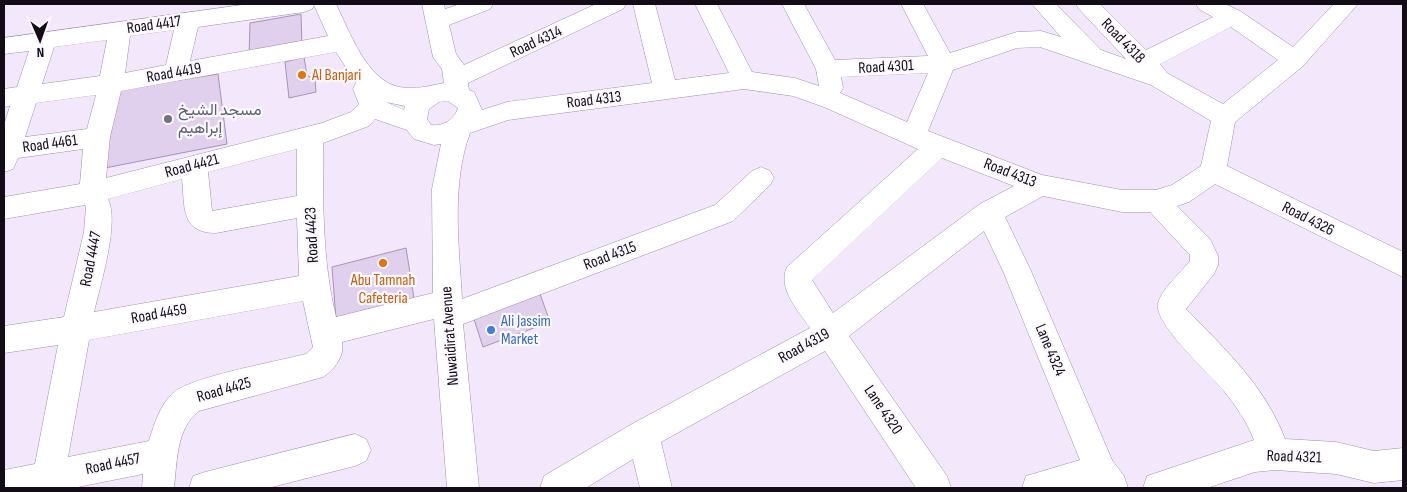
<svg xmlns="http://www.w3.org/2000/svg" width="1407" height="492" viewBox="0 0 1407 492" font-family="'Sofia Sans Condensed',Vazirmatn,sans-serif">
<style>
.building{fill:#e1cfee;stroke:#a695b2}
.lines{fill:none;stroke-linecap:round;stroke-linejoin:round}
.minor-casing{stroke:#a08fab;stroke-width:1}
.minor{fill:#fff;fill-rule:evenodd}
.food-dot{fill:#e8710a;stroke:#fcf8ff;stroke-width:2}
.worship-dot{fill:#6b7280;stroke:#fcf8ff;stroke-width:2}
.shop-dot{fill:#3f7fe0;stroke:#fcf8ff;stroke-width:2}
.labels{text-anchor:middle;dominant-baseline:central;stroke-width:4.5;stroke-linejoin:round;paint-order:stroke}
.street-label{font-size:16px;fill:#130c17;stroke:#fcf8ff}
.food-label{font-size:16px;fill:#c56008;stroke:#fcf8ff;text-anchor:start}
.worship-label{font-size:16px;fill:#5b616d;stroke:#fcf8ff;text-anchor:start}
.shop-label{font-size:16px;fill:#366cbe;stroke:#fcf8ff;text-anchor:start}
</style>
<rect width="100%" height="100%" fill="#f3e8fb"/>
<g class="building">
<polygon points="301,14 302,46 249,56 250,23"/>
<polygon points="304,57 307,75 315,80 316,92 289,98 285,62"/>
<polygon points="218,74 227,144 105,168 116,94 124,89"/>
<polygon points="406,248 414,298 336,319 332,267"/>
<polygon points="539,291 550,322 483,347 473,316"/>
</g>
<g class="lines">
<defs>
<g id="minor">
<path d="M249,4H336C349,30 366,80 399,87C415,90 429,86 444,83L442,69L433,57L422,4H444L445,9L460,4H493L490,9L449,25L456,54L464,65L596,4H626L623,9L468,83L469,90L474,92L482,110L507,102L652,83L633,4H655L675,80L729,73L695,4H717L752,72L795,78L819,86L816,69L782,4H804L835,60L928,56L901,4H923L950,53L1017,32L1041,31L1061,37L1032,4H1056L1101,50L1126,59L1079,9L1076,4H1100L1146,50L1213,17L1199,9L1196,4H1225L1240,11L1293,47L1334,4H1358L1303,66L1235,122L1227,166L1403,252V277L1215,184L1189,202L1177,206L1210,239L1218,256V265L1214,274L1186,309C1225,349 1265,386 1285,439L1336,442L1374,451L1403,448V480L1374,483L1336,474L1275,470L1255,472L1207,488H1143L1147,476L1254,440C1247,422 1236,406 1224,391C1210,374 1154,324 1158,304C1160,291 1181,272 1190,261V255L1150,212H1122L1043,196L1005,217L1031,271L1112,460L1124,476L1128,488H1022L1026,476L1080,460L1003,271L984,231L849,336L947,476L951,488H916L825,351L661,442L672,488H640L633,459L586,488H540L544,476L632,424L810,328C799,311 777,289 787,267L918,149L824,107L793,96L744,89L508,120L470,133C451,185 459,244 462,299L715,205L752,171L761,167L770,171L774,178L770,185L733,221L463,324L479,488H447L434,319L342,342C345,356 334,370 323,377L199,411C176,428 177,463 174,488H142L143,474L73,488H4V470L35,464L58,345L4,353V326L64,317L84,232L86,207L85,205L4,219V197L80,184L83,149L18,158L13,169L4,172V125L10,106L4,107V89L17,87L29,51L4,54V38ZM314,5L328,36L190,61L198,27L304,12L312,9ZM1231,27L1278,60L1223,104L1167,73L1160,64ZM174,30L166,65L125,73L130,36ZM107,40L100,76L42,84L54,47ZM1040,47L1151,85L1211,121L1201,166L1172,185L1156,190H1122L1042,175L928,131L953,70L1017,48ZM336,52L356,83L353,89L359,104L351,112L322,123L106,178L110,137L121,91ZM928,73L907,122L840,93L843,88L841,77ZM96,95L87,129L25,137L36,103ZM448,101L458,108C455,119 443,127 431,125L427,119L429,109L439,102ZM386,102L405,106L404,110ZM375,119L407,130L414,139L434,145L441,144L432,189L433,293L336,317C322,260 323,201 323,143L369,126ZM297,149V196L212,211L208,172ZM942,158L1014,186L980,204L833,313L812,280ZM182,179C185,206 180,233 216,233L297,218L299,276L94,312C100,286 120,222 108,199ZM303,301L313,347L306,354C279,361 190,377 173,393C160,405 154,424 149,441L68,457L89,340Z"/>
<polygon points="355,434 366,439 371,450 366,461 355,466 268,488 189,488 193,476 205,472"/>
</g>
</defs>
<use href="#minor" class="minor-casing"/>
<use href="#minor" class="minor"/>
</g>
<g class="food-dot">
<circle cx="302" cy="75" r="5"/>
<circle cx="383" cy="263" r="5"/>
</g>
<circle class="worship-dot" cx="168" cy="119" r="5"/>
<circle class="shop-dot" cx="491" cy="330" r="5"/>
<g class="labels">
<g class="street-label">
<text transform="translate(154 25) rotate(-8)">Road 4417</text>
<text transform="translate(1123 41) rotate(46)">Road 4318</text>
<text transform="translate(536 42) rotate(-25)">Road 4314</text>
<text transform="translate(886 67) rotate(-3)">Road 4301</text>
<text transform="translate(174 73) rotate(-10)">Road 4419</text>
<text transform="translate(594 100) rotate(-7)">Road 4313</text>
<text transform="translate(50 144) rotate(-8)">Road 4461</text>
<text transform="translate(192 166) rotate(-15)">Road 4421</text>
<text transform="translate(1010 173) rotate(21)">Road 4313</text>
<text transform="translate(1308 219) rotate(27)">Road 4326</text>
<text transform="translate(312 235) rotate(-93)">Road 4423</text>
<text transform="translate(610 256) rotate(-21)">Road 4315</text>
<text transform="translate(91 259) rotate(-79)">Road 4447</text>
<text transform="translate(159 314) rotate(-10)">Road 4459</text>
<text transform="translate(450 336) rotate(-94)">Nuwaidirat Avenue</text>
<text transform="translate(804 346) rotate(-29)">Road 4319</text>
<text transform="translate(1050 350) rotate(67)">Lane 4324</text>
<text transform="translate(224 390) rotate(-16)">Road 4425</text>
<text transform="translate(883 410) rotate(56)">Lane 4320</text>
<text transform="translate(1294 457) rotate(2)">Road 4321</text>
<text transform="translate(113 464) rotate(-12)">Road 4457</text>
</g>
<g class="food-label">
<text x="312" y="75">Al Banjari</text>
<text x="383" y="280" text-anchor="middle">Abu Tamnah<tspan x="383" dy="18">Cafeteria</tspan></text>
</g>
<g class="worship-label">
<text x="178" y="110">مسجد الشيخ<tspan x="178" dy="18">إبراهيم</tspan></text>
</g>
<g class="shop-label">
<text x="501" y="321">Ali Jassim<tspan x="501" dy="18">Market</tspan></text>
</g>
</g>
<rect width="1407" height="492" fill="none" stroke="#130c17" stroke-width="10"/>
<g transform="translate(40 40) rotate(178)" stroke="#fcf8ff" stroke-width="4" paint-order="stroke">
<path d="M0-4L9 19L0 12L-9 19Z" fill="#130c17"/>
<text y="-8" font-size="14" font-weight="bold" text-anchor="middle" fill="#130c17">N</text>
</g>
</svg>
